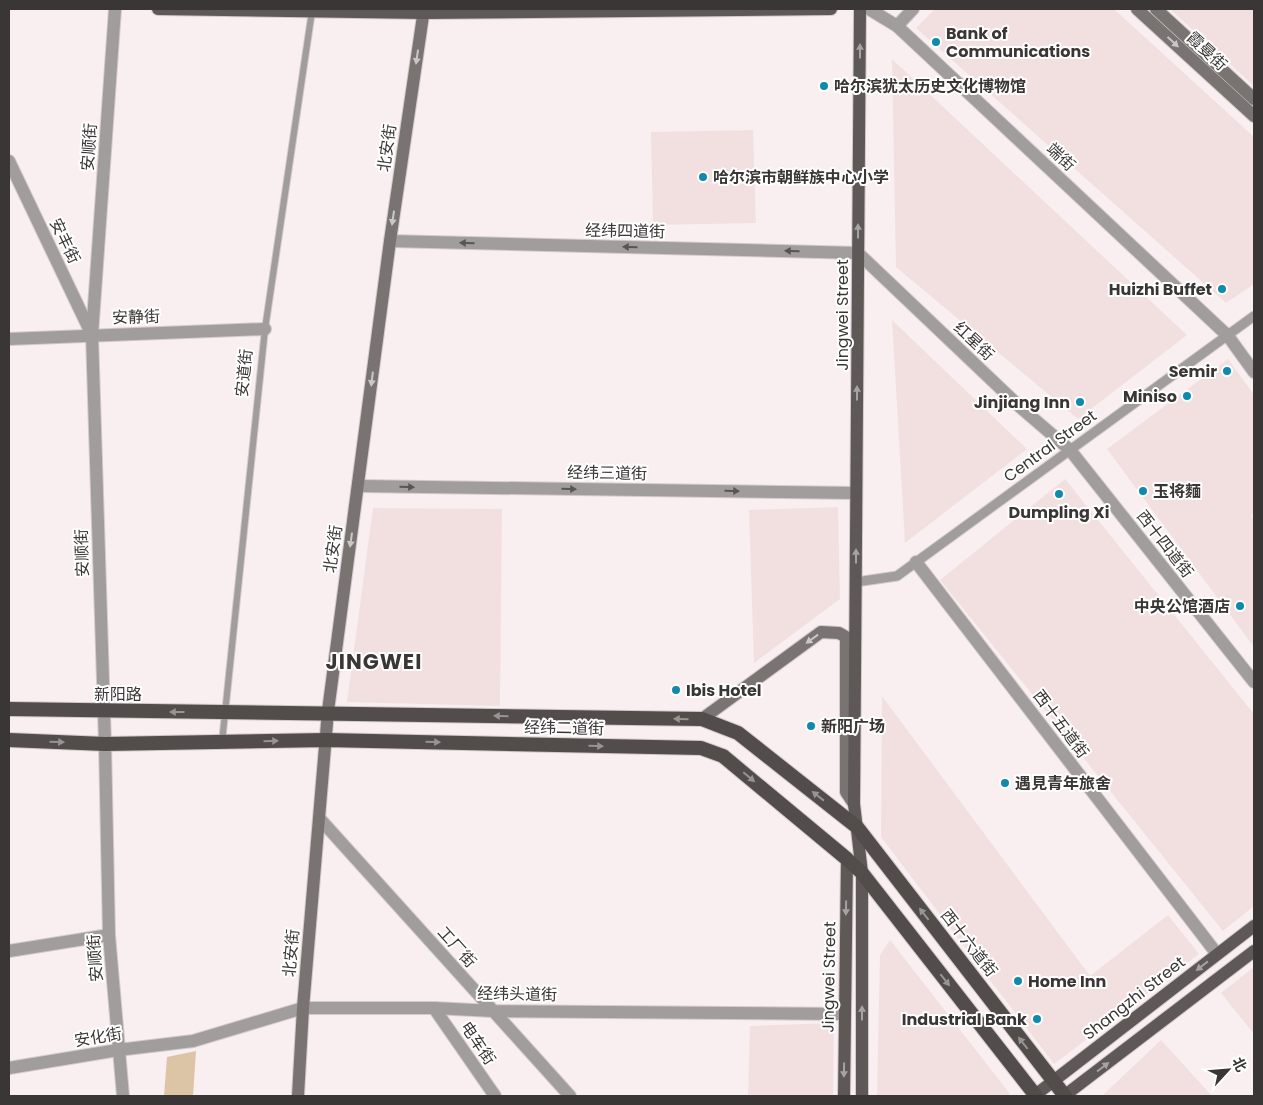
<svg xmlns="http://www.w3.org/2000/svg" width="1263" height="1105" viewBox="0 0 1263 1105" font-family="Poppins,'Noto Sans SC',sans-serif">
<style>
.built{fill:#f2e0e1}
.green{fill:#dcc4a7}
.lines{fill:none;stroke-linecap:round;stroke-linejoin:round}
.service-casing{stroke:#d3cacb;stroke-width:8}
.pedestrian-casing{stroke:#d3cacb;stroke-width:11}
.minor-casing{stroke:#d3cacb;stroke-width:14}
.tertiary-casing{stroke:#d3cacb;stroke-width:14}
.secondary-casing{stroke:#d3cacb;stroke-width:14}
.primary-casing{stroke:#d3cacb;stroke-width:14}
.trunk-casing{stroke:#d3cacb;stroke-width:16}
.service{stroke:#a09d9c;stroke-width:6}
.pedestrian{stroke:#a09d9c;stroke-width:9}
.minor{stroke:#a09d9c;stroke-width:12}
.tertiary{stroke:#a09d9c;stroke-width:12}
.secondary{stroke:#797472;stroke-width:12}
.primary{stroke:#5e5856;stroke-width:12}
.trunk{stroke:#524c4a;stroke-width:14}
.oneway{fill:#c9c7c7}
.oneway2{fill:#a6a3a2}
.oneway3{fill:#595555}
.oneway4{fill:#979492}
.poi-dot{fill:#0f8aac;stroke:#fff;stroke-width:2}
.labels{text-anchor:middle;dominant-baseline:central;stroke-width:4;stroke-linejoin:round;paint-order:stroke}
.poi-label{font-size:16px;font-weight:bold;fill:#3a3636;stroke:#fff;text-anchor:start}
.street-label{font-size:16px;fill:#3a3636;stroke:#fff}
.district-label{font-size:21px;font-weight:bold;letter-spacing:1px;fill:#3a3636;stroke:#fff}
</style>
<rect width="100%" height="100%" fill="#f9eff0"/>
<g class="built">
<polygon points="935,9 1114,9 1254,137 1254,284 1226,303 916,28"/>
<polygon points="1170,9 1254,9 1254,86"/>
<polygon points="892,59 1187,335 1078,419 896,267"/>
<polygon points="753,130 756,223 653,225 651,132"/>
<polygon points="892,320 1027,449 905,543"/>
<polygon points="1228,359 1254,395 1254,513 1251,515 1254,520 1254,647 1107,449"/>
<polygon points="1065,479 1254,714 1254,906 1223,931 940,580"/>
<polygon points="838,507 840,599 754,663 749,510"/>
<polygon points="373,508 502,509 500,706 347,702"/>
<polygon points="882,696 1090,976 1168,915 1199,954 1054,1064 881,837"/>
<polygon points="890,940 1010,1094 1007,1096 877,1096 880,955"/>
<polygon points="1254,967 1254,1034 1221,993"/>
<polygon points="834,1023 833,1096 748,1096 750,1026"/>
<polygon points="1161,1040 1212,1096 1102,1096"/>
</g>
<polygon class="green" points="196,1051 193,1096 164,1096 167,1057"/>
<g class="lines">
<defs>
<polyline id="service" points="222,742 265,329 312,11"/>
<polyline id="pedestrian" points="856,582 897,576 1254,316"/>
<g id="minor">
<polyline points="869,9 897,26 1228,336 1254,372"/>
<polyline points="858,253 1020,407 1070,450 1254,682"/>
<polyline points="916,562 1217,954"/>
</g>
<g id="tertiary">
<polyline points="115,9 92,335 105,744 109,935 123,1096"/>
<polyline points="897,26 913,9"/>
<polyline points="9,161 91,333"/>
<polyline points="390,241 858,253"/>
<polyline points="9,339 265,329"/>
<polyline points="358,486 856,493"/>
<polyline points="320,819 570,1096"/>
<polyline points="9,951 109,935"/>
<polyline points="434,1008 495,1096"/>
<polyline points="9,1068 118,1050 193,1041 303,1008 434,1008 493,1011 845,1014"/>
</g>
<g id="secondary">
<polyline points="1137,9 1254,116"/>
<polyline points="1156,9 1254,99"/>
<polyline points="702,719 821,632 839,633 846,637 846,792 854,804"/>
<polyline points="298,1096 303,1008 328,711 390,241 424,9"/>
</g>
<g id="primary">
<polyline points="158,9 423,13 831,9"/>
<polyline points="860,9 854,804 862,873 862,1096"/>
<polyline points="844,1096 847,859"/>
<polyline points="1034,1096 1254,926"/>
<polyline points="1064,1096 1254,951"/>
</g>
<g id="trunk">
<polyline points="9,709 702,719 738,733 857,827 1065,1096"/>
<polyline points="9,740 105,744 326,740 701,748 723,756 847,859 862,873 1036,1096"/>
</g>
</defs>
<use href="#service" class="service-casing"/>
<use href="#pedestrian" class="pedestrian-casing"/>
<use href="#minor" class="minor-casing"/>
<use href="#tertiary" class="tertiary-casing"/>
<use href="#secondary" class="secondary-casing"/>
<use href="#primary" class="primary-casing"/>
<use href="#trunk" class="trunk-casing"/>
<use href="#service" class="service"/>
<use href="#pedestrian" class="pedestrian"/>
<use href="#minor" class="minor"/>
<use href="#tertiary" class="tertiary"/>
<use href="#secondary" class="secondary"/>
<use href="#primary" class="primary"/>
<use href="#trunk" class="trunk"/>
</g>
<defs><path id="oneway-solid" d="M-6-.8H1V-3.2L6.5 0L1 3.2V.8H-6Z" transform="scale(1.25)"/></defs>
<g class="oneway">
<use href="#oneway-solid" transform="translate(1173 42) rotate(43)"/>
<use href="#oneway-solid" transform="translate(417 57) rotate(98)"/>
<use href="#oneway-solid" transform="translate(393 218) rotate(98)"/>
<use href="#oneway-solid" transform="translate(372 379) rotate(97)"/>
<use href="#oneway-solid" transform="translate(351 540) rotate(98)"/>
<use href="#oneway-solid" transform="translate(812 639) rotate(144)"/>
</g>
<g class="oneway2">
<use href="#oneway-solid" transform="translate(860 51) rotate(-90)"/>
<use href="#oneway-solid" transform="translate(858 231) rotate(-90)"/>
<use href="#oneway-solid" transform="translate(857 393) rotate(-90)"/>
<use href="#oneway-solid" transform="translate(856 556) rotate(-90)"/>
<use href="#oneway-solid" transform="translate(846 908) rotate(91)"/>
<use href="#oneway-solid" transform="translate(1202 966) rotate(142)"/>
<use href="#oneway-solid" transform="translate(862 1013) rotate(-90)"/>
<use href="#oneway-solid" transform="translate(1103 1067) rotate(-37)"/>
<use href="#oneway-solid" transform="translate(844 1070) rotate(91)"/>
</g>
<g class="oneway3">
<use href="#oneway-solid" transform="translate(467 243) rotate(-179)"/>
<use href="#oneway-solid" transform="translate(630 247) rotate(-179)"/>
<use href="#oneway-solid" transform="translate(792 251) rotate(-179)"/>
<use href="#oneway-solid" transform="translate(407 487) rotate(1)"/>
<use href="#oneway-solid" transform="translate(569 489) rotate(1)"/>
<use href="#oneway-solid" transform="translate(732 491) rotate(1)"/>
</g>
<g class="oneway4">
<use href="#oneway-solid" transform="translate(177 712) rotate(180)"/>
<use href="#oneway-solid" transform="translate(501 716) rotate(-179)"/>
<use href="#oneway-solid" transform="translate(681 719) rotate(-179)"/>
<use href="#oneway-solid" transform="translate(271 741) rotate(-1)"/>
<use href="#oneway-solid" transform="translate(57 742) rotate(2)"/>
<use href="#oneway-solid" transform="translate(433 742) rotate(1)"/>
<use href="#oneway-solid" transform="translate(596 746) rotate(1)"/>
<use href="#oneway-solid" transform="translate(749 777) rotate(40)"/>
<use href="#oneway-solid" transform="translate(818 796) rotate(-142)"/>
<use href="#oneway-solid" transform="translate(924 914) rotate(-128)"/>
<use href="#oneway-solid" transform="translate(945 980) rotate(52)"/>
<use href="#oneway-solid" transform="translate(1023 1043) rotate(-128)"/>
</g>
<g class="poi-dot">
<circle cx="936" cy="42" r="5"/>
<circle cx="824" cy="86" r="5"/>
<circle cx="703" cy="177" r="5"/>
<circle cx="1222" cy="289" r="5"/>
<circle cx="1227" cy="371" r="5"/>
<circle cx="1187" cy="396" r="5"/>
<circle cx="1080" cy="402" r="5"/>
<circle cx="1143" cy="491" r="5"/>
<circle cx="1059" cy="494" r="5"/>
<circle cx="1240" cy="606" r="5"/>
<circle cx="676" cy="690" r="5"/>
<circle cx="811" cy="726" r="5"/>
<circle cx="1005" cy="783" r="5"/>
<circle cx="1018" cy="981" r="5"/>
<circle cx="1037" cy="1019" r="5"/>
</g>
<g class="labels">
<g class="poi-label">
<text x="946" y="33">Bank of<tspan x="946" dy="18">Communications</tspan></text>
<text x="834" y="86">哈尔滨犹太历史文化博物馆</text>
<text x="713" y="177">哈尔滨市朝鲜族中心小学</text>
<text x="1212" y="289" text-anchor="end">Huizhi Buffet</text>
<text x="1217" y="371" text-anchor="end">Semir</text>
<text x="1177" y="396" text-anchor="end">Miniso</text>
<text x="1070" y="402" text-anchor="end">Jinjiang Inn</text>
<text x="1153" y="491">玉将麵</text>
<text x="1059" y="512" text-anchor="middle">Dumpling Xi</text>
<text x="1230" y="606" text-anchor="end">中央公馆酒店</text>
<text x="686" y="690">Ibis Hotel</text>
<text x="821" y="726">新阳广场</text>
<text x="1015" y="783">遇見青年旅舍</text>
<text x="1028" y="981">Home Inn</text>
<text x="1027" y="1019" text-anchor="end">Industrial Bank</text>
</g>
<g class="street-label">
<text transform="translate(1207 51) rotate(43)">霞曼街</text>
<text transform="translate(89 147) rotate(-86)">安顺街</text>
<text transform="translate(387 148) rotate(-82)">北安街</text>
<text transform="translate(1061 157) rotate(43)">端街</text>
<text transform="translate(625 231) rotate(1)">经纬四道街</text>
<text transform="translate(65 241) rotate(64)">安丰街</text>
<text transform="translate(842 315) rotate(-90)">Jingwei Street</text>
<text transform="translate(136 317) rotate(-2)">安静街</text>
<text transform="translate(974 341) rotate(43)">红星街</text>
<text transform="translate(244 373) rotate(-84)">安道街</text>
<text transform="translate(1050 446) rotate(-36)">Central Street</text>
<text transform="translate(607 473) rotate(1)">经纬三道街</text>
<text transform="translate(1165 544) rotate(52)">西十四道街</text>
<text transform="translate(333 549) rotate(-82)">北安街</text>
<text transform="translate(82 553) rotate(-92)">安顺街</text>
<text x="118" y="694">新阳路</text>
<text transform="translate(1061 724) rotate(53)">西十五道街</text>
<text transform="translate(564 728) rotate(1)">经纬二道街</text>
<text transform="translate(969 943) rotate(52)">西十六道街</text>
<text transform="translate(457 947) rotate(48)">工厂街</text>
<text transform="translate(291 953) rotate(-85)">北安街</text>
<text transform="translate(95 958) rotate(-94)">安顺街</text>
<text transform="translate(829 977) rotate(-89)">Jingwei Street</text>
<text transform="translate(517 994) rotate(1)">经纬头道街</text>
<text transform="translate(1134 998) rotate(-38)">Shangzhi Street</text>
<text transform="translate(98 1037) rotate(-9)">安化街</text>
<text transform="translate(478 1043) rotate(56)">电车街</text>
</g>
<g class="district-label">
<text x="374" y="661">JINGWEI</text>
</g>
</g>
<rect width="1263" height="1105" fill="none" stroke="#3a3636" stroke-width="20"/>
<g transform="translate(1228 1070) rotate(64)" stroke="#ffffff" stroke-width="4" paint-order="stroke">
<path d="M0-4L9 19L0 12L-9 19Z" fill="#3a3636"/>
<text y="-8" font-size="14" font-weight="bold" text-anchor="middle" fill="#3a3636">北</text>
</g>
</svg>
